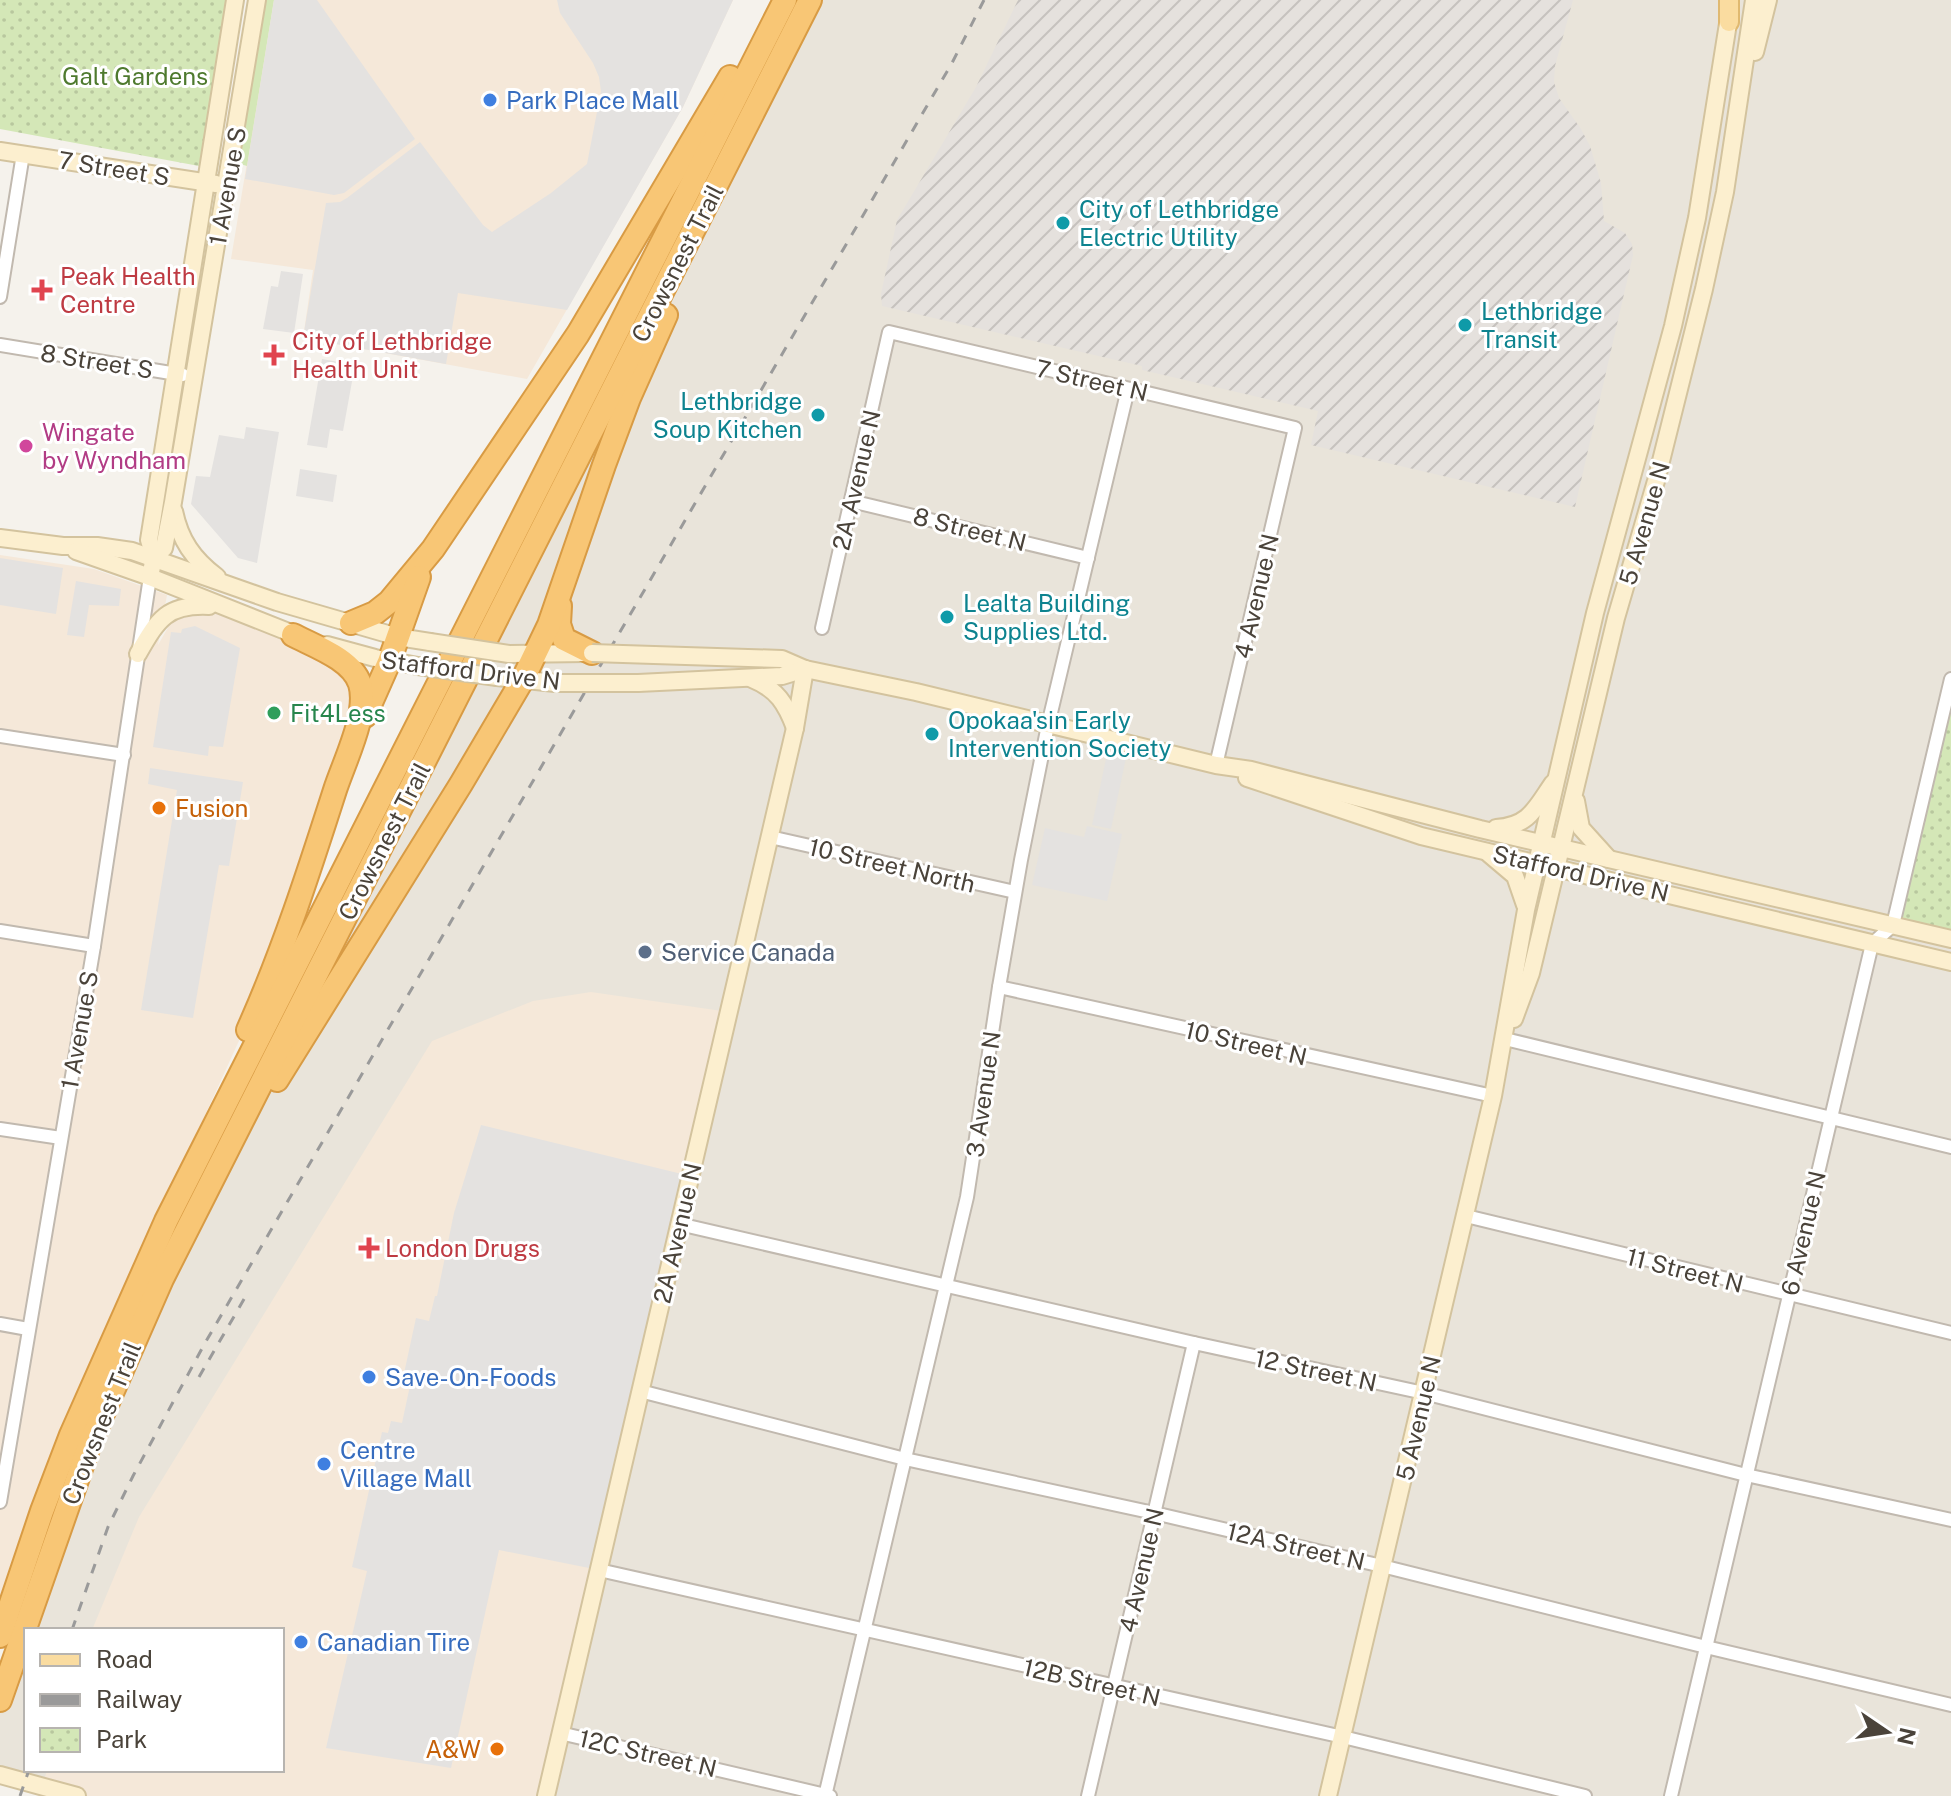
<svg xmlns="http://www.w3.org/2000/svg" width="1951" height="1796" viewBox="0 0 1951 1796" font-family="'Public Sans',sans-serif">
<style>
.residential{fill:#e9e4da;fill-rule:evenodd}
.commercial{fill:#f5e8d9}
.industrial{fill:url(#industrial-furrows)}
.grass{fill:#d4e7b7}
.park{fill:url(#park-dots)}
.parking{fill:#e4e2e0}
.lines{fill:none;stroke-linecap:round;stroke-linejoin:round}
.street-casing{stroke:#c1b9af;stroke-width:16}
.secondary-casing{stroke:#d3c39e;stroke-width:20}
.primary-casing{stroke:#e0b970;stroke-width:22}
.highway-casing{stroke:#d89b44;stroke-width:26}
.street{stroke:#fff;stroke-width:12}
.secondary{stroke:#fcefcf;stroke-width:16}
.primary{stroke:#fadca0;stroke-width:18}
.highway{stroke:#f8c675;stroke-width:22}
.rail{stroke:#9a9a9a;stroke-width:3;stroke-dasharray:10 10;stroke-linecap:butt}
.secondary-bridge-casing{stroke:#d3c39e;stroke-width:20;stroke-linecap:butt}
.secondary-bridge{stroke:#fcefcf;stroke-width:16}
.shop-dot{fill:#3f7fe0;stroke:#fff;stroke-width:3}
.culture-dot{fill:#0f9aa8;stroke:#fff;stroke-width:3}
.health-dot{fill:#e0444e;stroke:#fff;stroke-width:3}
.hotel-dot{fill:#d1479c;stroke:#fff;stroke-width:3}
.leisure-dot{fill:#2e9e5b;stroke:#fff;stroke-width:3}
.food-dot{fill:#e8710a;stroke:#fff;stroke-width:3}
.service-dot{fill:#5c6f8a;stroke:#fff;stroke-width:3}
.labels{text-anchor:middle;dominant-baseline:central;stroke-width:6;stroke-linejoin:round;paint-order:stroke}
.park-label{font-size:24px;fill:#4e7a2e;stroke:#fff}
.shop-label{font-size:24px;fill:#366cbe;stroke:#fff;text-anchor:start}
.street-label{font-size:24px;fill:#4a433a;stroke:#fff}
.culture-label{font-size:24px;fill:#0d838f;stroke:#fff;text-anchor:start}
.health-label{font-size:24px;fill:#be3a42;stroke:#fff;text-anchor:start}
.hotel-label{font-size:24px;fill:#b23c85;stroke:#fff;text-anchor:start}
.leisure-label{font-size:24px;fill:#27864d;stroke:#fff;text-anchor:start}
.food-label{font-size:24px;fill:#c56008;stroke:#fff;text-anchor:start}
.service-label{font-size:24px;fill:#4e5e75;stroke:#fff;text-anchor:start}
</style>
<defs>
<pattern id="industrial-furrows" width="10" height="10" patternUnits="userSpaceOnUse" patternTransform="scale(2)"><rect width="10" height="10" fill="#e5e1dd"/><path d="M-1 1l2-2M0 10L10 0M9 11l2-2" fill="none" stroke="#c6c2be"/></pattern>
<pattern id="park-dots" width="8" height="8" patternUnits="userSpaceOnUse" patternTransform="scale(2)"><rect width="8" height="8" fill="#d4e7b7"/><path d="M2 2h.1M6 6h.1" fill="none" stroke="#b8c79e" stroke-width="1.8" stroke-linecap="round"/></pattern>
</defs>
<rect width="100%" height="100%" fill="#f5f2ec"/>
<path class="residential" d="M810,0H1951V1796H83L0,1775V1699L90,1443ZM26,1630H282V1770H26Z"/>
<g class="commercial">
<polygon points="274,0 733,0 683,107 527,379 303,338 313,270 231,259"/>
<polygon points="0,555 94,569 167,595 158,645 174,617 213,610 287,639 331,660 359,697 258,999 135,1269 0,1609"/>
<polygon points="591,992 729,1012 546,1796 77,1796 42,1788 47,1770 282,1770 282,1630 92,1630 139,1517 432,1041 533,1001"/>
</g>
<polygon class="industrial" points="1018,0 1573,0 1555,66 1554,82 1559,98 1581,129 1590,146 1601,183 1604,221 1625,233 1632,244 1633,255 1575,507 1311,445 1318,411 1142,370 1142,366 882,306 881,294 897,220 976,87"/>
<polygon class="grass" points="265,0 274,0 247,166 237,163"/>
<g class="park">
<polygon points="0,0 227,0 199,166 0,129"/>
<polygon points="1951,679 1951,939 1893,925"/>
</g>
<g class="parking">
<polygon points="274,0 317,0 415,139 344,193 334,195 245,179"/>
<polygon points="557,0 733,0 683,107 567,310 458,293 446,364 303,338 326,203 340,202 347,198 420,142 483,225 492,232 551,193 587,164 601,91 599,77 593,63 560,13"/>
<polygon points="281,271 303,274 294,333 263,329 271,286 278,287"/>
<polygon points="322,359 355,365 343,431 330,429 327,448 307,445"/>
<polygon points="246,427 279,432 257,563 238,558 191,504 196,476 210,477 219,435 244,439"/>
<polygon points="300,469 337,475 333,502 296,496"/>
<polygon points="0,558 63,568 56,614 0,605"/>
<polygon points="76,581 121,589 119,606 89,605 84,637 67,635"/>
<polygon points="195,626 240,648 223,747 209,746 208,756 153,747 171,632 181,633 182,629"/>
<polygon points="1107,754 1126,758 1111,829 1092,825"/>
<polygon points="150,768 243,782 229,866 219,865 193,1018 141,1010 177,790 148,784"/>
<polygon points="1087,826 1122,834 1107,901 1032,885 1045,828 1084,837"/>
<polygon points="481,1125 690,1176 599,1570 499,1550 451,1768 326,1748 367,1571 352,1567 382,1432 388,1433 391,1421 402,1423 411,1381 403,1378 416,1318 429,1321 435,1296 437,1296 454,1213"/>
</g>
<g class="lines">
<defs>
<g id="street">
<polyline points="0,297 23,154"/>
<polyline points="0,345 183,375"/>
<polyline points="851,501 1088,558"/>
<polyline points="822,628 889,332 1295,428 1216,765"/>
<polyline points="0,736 124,755"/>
<polyline points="770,837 1015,892"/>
<polyline points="0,931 94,946"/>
<polyline points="999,987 1493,1096"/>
<polyline points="1505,1039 1951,1147"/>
<polyline points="0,1129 61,1138"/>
<polyline points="1466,1216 1951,1333"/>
<polyline points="679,1224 1194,1343 1424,1393 1746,1475 1951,1520"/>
<polyline points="0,1324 28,1329"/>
<polyline points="640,1391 905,1459 1154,1513 1382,1566 1706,1647 1951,1705"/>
<polyline points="0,1502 94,946 150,577"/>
<polyline points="599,1570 1343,1737 1585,1796"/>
<polyline points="560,1733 830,1796"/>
<polyline points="825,1796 967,1197 999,987 1021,860 1048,725 1128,389"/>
<polyline points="1088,1796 1194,1343"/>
<polyline points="1671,1796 1872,944 1893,925 1951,679"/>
</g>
<g id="secondary">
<polyline points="1755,52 1768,0"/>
<polyline points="0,151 216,184"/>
<path d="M174,511C180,540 193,559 217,577"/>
<polyline points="0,538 63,546 97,546 132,551 277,602 398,637 430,642"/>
<polyline points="76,551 150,577 301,637"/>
<polyline points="154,557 164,548 173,502 257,0"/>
<polyline points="150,577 154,557 149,540 235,0"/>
<polyline points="327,645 375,658 418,666"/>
<path d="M138,654C158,619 167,604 209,606"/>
<polyline points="509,654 587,653"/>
<polyline points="654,655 782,659 805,669 916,692 1216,765 1251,770 1480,829 1951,939"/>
<polyline points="497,677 555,683"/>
<path d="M752,679C777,689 786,704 795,728"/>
<polyline points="638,683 782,676 805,669"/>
<polyline points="1247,778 1421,836 1951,962"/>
<polyline points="1576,801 1581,828 1609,859"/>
<path d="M1496,828C1529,826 1535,809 1553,783"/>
<polyline points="1489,854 1515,876 1525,905"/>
<polyline points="1514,1019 1531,973 1616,618 1656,481 1704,289 1725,192 1754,0"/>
<polyline points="0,1775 77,1796"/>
<polyline points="546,1796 795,728 805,669"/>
<polyline points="1328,1796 1493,1096 1526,910 1595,613 1673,326 1697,218 1730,11"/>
</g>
<polyline id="primary" points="1729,0 1729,22"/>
<g id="highway">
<polyline points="560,606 559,624 564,639 592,653"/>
<polyline points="351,623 375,613 389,602 433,549 578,334 730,77"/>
<polyline points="365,716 389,662 419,577"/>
<path d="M248,1030C283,952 309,871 335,790C344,762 369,713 360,684C352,659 314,646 293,635"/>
<polyline points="277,1080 461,784 523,679 549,625 604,465 629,398 666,315"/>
<polyline points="0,1636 42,1511 71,1435 166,1221 785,0"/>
<polyline points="0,1700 90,1443 162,1279 810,0"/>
</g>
</defs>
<use href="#street" class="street-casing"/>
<use href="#secondary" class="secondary-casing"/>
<use href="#primary" class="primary-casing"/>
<use href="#highway" class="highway-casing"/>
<use href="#street" class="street"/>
<use href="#secondary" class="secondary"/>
<use href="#primary" class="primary"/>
<use href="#highway" class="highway"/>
<g class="rail">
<polyline points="199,1377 247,1294"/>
<polyline points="72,1630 108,1527 133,1476 205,1343 952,63 984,0"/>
<polyline points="20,1796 29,1770"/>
</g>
<defs>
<g id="secondary-bridge">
<polyline points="430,642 509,654"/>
<polyline points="592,653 654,655"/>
<polyline points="418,666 497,677"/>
<polyline points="555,683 638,683"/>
</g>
</defs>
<use href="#secondary-bridge" class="secondary-bridge-casing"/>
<use href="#secondary-bridge" class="secondary-bridge"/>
</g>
<g class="shop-dot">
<circle cx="490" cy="100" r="8"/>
<circle cx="369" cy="1377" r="8"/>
<circle cx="324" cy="1464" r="8"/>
<circle cx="301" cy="1642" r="8"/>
</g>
<g class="culture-dot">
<circle cx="1063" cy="223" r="8"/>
<circle cx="1465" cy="325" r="8"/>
<circle cx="818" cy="415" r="8"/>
<circle cx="947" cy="617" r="8"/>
<circle cx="932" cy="734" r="8"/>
</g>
<g class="health-dot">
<path d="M38 278h8v8h8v8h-8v8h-8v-8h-8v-8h8z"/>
<path d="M270 343h8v8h8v8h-8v8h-8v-8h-8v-8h8z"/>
<path d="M365 1236h8v8h8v8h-8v8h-8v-8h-8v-8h8z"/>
</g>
<circle class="hotel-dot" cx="26" cy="446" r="8"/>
<circle class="leisure-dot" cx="274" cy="713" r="8"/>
<g class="food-dot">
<circle cx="159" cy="808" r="8"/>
<circle cx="497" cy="1749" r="8"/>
</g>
<circle class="service-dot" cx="645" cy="952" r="8"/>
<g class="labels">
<g class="park-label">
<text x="135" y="76">Galt Gardens</text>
</g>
<g class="shop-label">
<text x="506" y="100">Park Place Mall</text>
<text x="385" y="1377">Save-On-Foods</text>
<text x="340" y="1450">Centre<tspan x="340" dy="28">Village Mall</tspan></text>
<text x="317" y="1642">Canadian Tire</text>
</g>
<g class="street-label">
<text transform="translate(114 168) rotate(9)">7 Street S</text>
<text transform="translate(227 186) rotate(-80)">1 Avenue S</text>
<text transform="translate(677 263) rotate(-63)">Crowsnest Trail</text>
<text transform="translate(97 361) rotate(9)">8 Street S</text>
<text transform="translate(1092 380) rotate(13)">7 Street N</text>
<text transform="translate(856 480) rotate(-77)">2A Avenue N</text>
<text transform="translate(1644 523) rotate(-74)">5 Avenue N</text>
<text transform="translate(970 529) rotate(14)">8 Street N</text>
<text transform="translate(1256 596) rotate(-77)">4 Avenue N</text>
<text transform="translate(471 670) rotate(7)">Stafford Drive N</text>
<text transform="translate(384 841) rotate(-63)">Crowsnest Trail</text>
<text transform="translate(892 865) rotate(13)">10 Street North</text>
<text transform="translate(1581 873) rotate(13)">Stafford Drive N</text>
<text transform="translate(79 1030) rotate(-80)">1 Avenue S</text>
<text transform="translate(1246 1043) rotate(13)">10 Street N</text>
<text transform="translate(983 1094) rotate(-82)">3 Avenue N</text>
<text transform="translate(677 1233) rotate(-77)">2A Avenue N</text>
<text transform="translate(1803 1233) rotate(-77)">6 Avenue N</text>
<text transform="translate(1685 1270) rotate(14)">11 Street N</text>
<text transform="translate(1316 1370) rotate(12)">12 Street N</text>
<text transform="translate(1418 1418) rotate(-77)">5 Avenue N</text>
<text transform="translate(101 1423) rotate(-68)">Crowsnest Trail</text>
<text transform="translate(1296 1546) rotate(13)">12A Street N</text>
<text transform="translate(1141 1570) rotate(-77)">4 Avenue N</text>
<text transform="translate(1092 1682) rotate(13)">12B Street N</text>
<text transform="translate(648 1753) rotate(13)">12C Street N</text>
</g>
<g class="culture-label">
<text x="1079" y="209">City of Lethbridge<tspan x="1079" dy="28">Electric Utility</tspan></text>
<text x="1481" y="311">Lethbridge<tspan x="1481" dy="28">Transit</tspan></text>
<text x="802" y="401" text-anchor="end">Lethbridge<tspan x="802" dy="28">Soup Kitchen</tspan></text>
<text x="963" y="603">Lealta Building<tspan x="963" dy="28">Supplies Ltd.</tspan></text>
<text x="948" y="720">Opokaa'sin Early<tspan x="948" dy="28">Intervention Society</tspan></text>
</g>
<g class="health-label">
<text x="60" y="276">Peak Health<tspan x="60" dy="28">Centre</tspan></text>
<text x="292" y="341">City of Lethbridge<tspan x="292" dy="28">Health Unit</tspan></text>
<text x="385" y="1248">London Drugs</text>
</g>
<g class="hotel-label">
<text x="42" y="432">Wingate<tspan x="42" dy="28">by Wyndham</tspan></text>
</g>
<g class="leisure-label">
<text x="290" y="713">Fit4Less</text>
</g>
<g class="food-label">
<text x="175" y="808">Fusion</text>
<text x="481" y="1749" text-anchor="end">A&amp;W</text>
</g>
<g class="service-label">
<text x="661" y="952">Service Canada</text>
</g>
</g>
<rect x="24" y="1628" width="260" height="144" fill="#ffffff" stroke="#b7b4b0" stroke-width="2"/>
<rect x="40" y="1654" width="40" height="12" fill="#fadca0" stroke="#b7b4b0" stroke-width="2"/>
<text x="96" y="1668" font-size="24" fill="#4a433a">Road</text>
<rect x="40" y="1694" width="40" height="12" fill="#9a9a9a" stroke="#b7b4b0" stroke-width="2"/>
<text x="96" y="1708" font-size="24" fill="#4a433a">Railway</text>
<rect x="40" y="1728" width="40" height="24" fill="url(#park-dots)" stroke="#b7b4b0" stroke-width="2"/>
<text x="96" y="1748" font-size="24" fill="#4a433a">Park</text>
<g transform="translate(1887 1732) rotate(103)" stroke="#ffffff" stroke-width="6" paint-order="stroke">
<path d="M0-6L14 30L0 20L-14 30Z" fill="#4a433a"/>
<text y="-12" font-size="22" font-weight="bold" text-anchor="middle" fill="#4a433a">N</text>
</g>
</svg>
